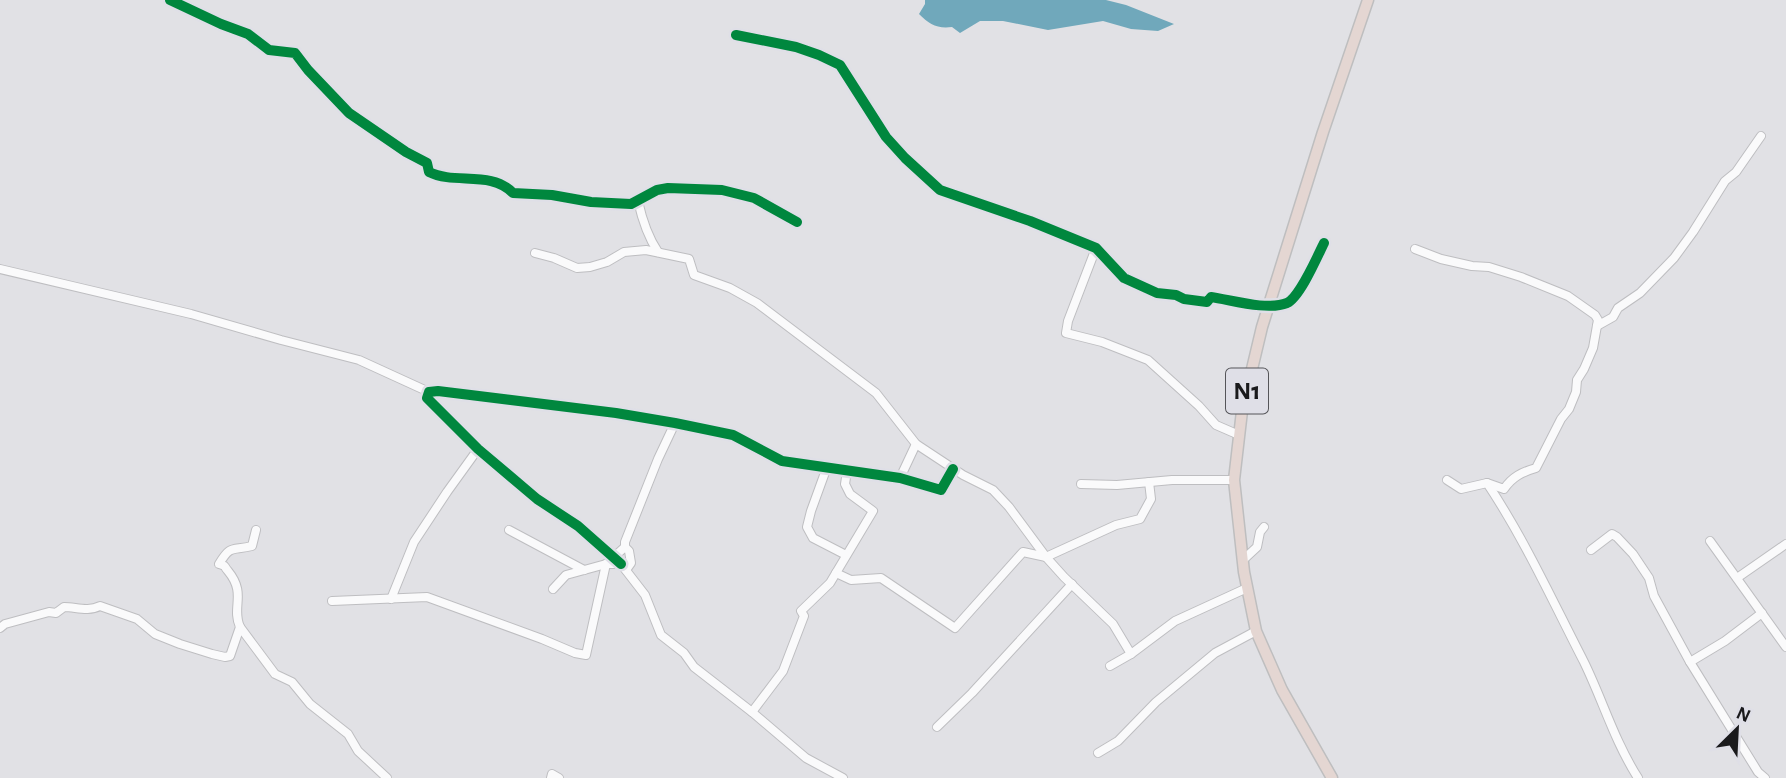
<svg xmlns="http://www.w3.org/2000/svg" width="1786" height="778" viewBox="0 0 1786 778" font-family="'Alegreya Sans',sans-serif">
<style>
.water{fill:#70a8bb}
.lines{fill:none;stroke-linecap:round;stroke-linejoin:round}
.minor-casing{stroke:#bebec1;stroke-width:10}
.highway-casing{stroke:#bebebf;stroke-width:13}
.minor{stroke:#fafafb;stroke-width:8}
.highway{stroke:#e4d6d2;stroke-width:10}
.cycleway-casing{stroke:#dfdfe7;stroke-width:15}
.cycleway{stroke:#00873e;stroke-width:10}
.labels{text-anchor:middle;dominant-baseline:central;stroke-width:5;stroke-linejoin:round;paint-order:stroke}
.shield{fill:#dfdfe7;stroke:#555559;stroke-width:2}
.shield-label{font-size:26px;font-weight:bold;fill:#1a1a1c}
</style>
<rect width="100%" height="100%" fill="#e1e1e5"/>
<path class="water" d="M925,0H1106L1126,5L1174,24L1158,31L1131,29L1103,21L1048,30L1003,21H980L960,33L952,27C937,29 929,24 919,14L925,4Z"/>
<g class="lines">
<defs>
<g id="minor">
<path d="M170,0L221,24L248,34L269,50L295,53L308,70L349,113L406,152L427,163L429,172C455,185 491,170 513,193L552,195L591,202L631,204L657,190L668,188L722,190L754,198L797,222"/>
<path d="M736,35L796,47L819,55L840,65L886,137L905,158L940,190L1030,221L1096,248L1124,278L1157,293L1176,295L1184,299L1207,302L1211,297C1232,300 1267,311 1287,303C1300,297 1317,257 1324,243"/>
<path d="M638,201C642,219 648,237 658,252"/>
<polyline points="1096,248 1068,321 1066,333 1102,342 1148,360 1199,406 1216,425 1239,435"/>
<path d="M1415,249L1441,259L1472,266L1489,267L1521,277L1568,296L1595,315L1598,320L1593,348L1584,369L1577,380L1576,392L1569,409L1561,419L1536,468C1522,472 1512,477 1504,489L1487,483"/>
<polyline points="535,253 554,258 577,268 590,267 607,262 624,252 646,250 689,259 694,275 730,288 757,303 876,393 916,444 963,475 993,490 1009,507 1046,557 1064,577 1113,624 1131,654"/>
<polyline points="0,269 191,314 281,340 359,360 429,392"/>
<polyline points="1597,326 1613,317 1618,308 1640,293 1674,258 1693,232 1725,181 1736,172 1761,136"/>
<polyline points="827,467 811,511 807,527 813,538 846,555"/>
<polyline points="900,478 916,444"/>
<path d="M1447,480L1461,489L1487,483C1525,540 1553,602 1584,662C1603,701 1614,740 1638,778"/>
<polyline points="1081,484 1117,485 1172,480 1234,480"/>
<polyline points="509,530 584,570"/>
<polyline points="1710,541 1786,647"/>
<polyline points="625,547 629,551 631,563 626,570"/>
<polyline points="1591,550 1612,534 1617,537 1633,554 1649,578 1654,596 1690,662 1758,772 1765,778"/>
<polyline points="1243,560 1257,547 1260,532 1264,527"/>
<polyline points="621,564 578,526 537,499 478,449 427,398 429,392 438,391 616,413 675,423 733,435 782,461 900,478 941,490 953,469"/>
<polyline points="836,573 851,580 881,578 955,628 1023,552 1046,557 1116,525 1140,519 1151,499 1149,482"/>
<polyline points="1737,578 1786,544"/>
<polyline points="553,589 566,575 606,564 625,547 625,542 658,459 675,423"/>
<polyline points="391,599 414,542 447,492 478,449"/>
<polyline points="332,601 427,597 542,639 575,653 586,655 606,564 621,564 645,595 661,635 684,653 694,667 752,712 806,758 843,778"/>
<polyline points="240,627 275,674 292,682 310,704 348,734 358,751 387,778"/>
<path d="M0,628L5,624L49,612L56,613L64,607C76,607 88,612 100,606L137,619L155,634L180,644L212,654L225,657L230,656L240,627C231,607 247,594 228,571C222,564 228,567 219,564C231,544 232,551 252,546L256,530"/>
<polyline points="1690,662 1725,641 1762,613"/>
<polyline points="1110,666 1131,654 1175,621 1247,588"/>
<polyline points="752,712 783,671 804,616 801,611 830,583 873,511 850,494 845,484 847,471"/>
<polyline points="937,727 972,693 1072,584"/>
<polyline points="1098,753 1118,741 1156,702 1215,653 1256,631"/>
<polyline points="551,778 552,774 559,778"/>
</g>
<polyline id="highway" points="1332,778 1282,690 1256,631 1244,572 1234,480 1242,411 1262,327 1323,132 1368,0"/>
</defs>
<use href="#minor" class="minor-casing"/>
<use href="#highway" class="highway-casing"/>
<use href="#minor" class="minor"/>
<use href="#highway" class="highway"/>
<defs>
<g id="cycleway">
<path d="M170,0L221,24L248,34L269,50L295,53L308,70L349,113L406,152L427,163L429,172C455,185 491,170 513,193L552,195L591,202L631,204L657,190L668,188L722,190L754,198L797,222"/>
<path d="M736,35L796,47L819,55L840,65L886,137L905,158L940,190L1030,221L1096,248L1124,278L1157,293L1176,295L1184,299L1207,302L1211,297C1232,300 1267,311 1287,303C1300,297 1317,257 1324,243"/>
<polyline points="621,564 578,526 537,499 478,449 427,398 429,392 438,391 616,413 675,423 733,435 782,461 900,478 941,490 953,469"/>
</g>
</defs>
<use href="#cycleway" class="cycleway-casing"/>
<use href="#cycleway" class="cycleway"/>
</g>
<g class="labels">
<rect class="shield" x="1226" y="368.5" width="42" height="45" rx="5"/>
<g class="shield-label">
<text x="1247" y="391">N1</text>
</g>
</g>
<g transform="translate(1737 729) rotate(24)" stroke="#dfdfe7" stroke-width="5" paint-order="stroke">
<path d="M0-5L12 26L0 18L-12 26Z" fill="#1a1a1c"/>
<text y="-10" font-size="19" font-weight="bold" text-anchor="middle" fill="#1a1a1c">N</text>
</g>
</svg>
